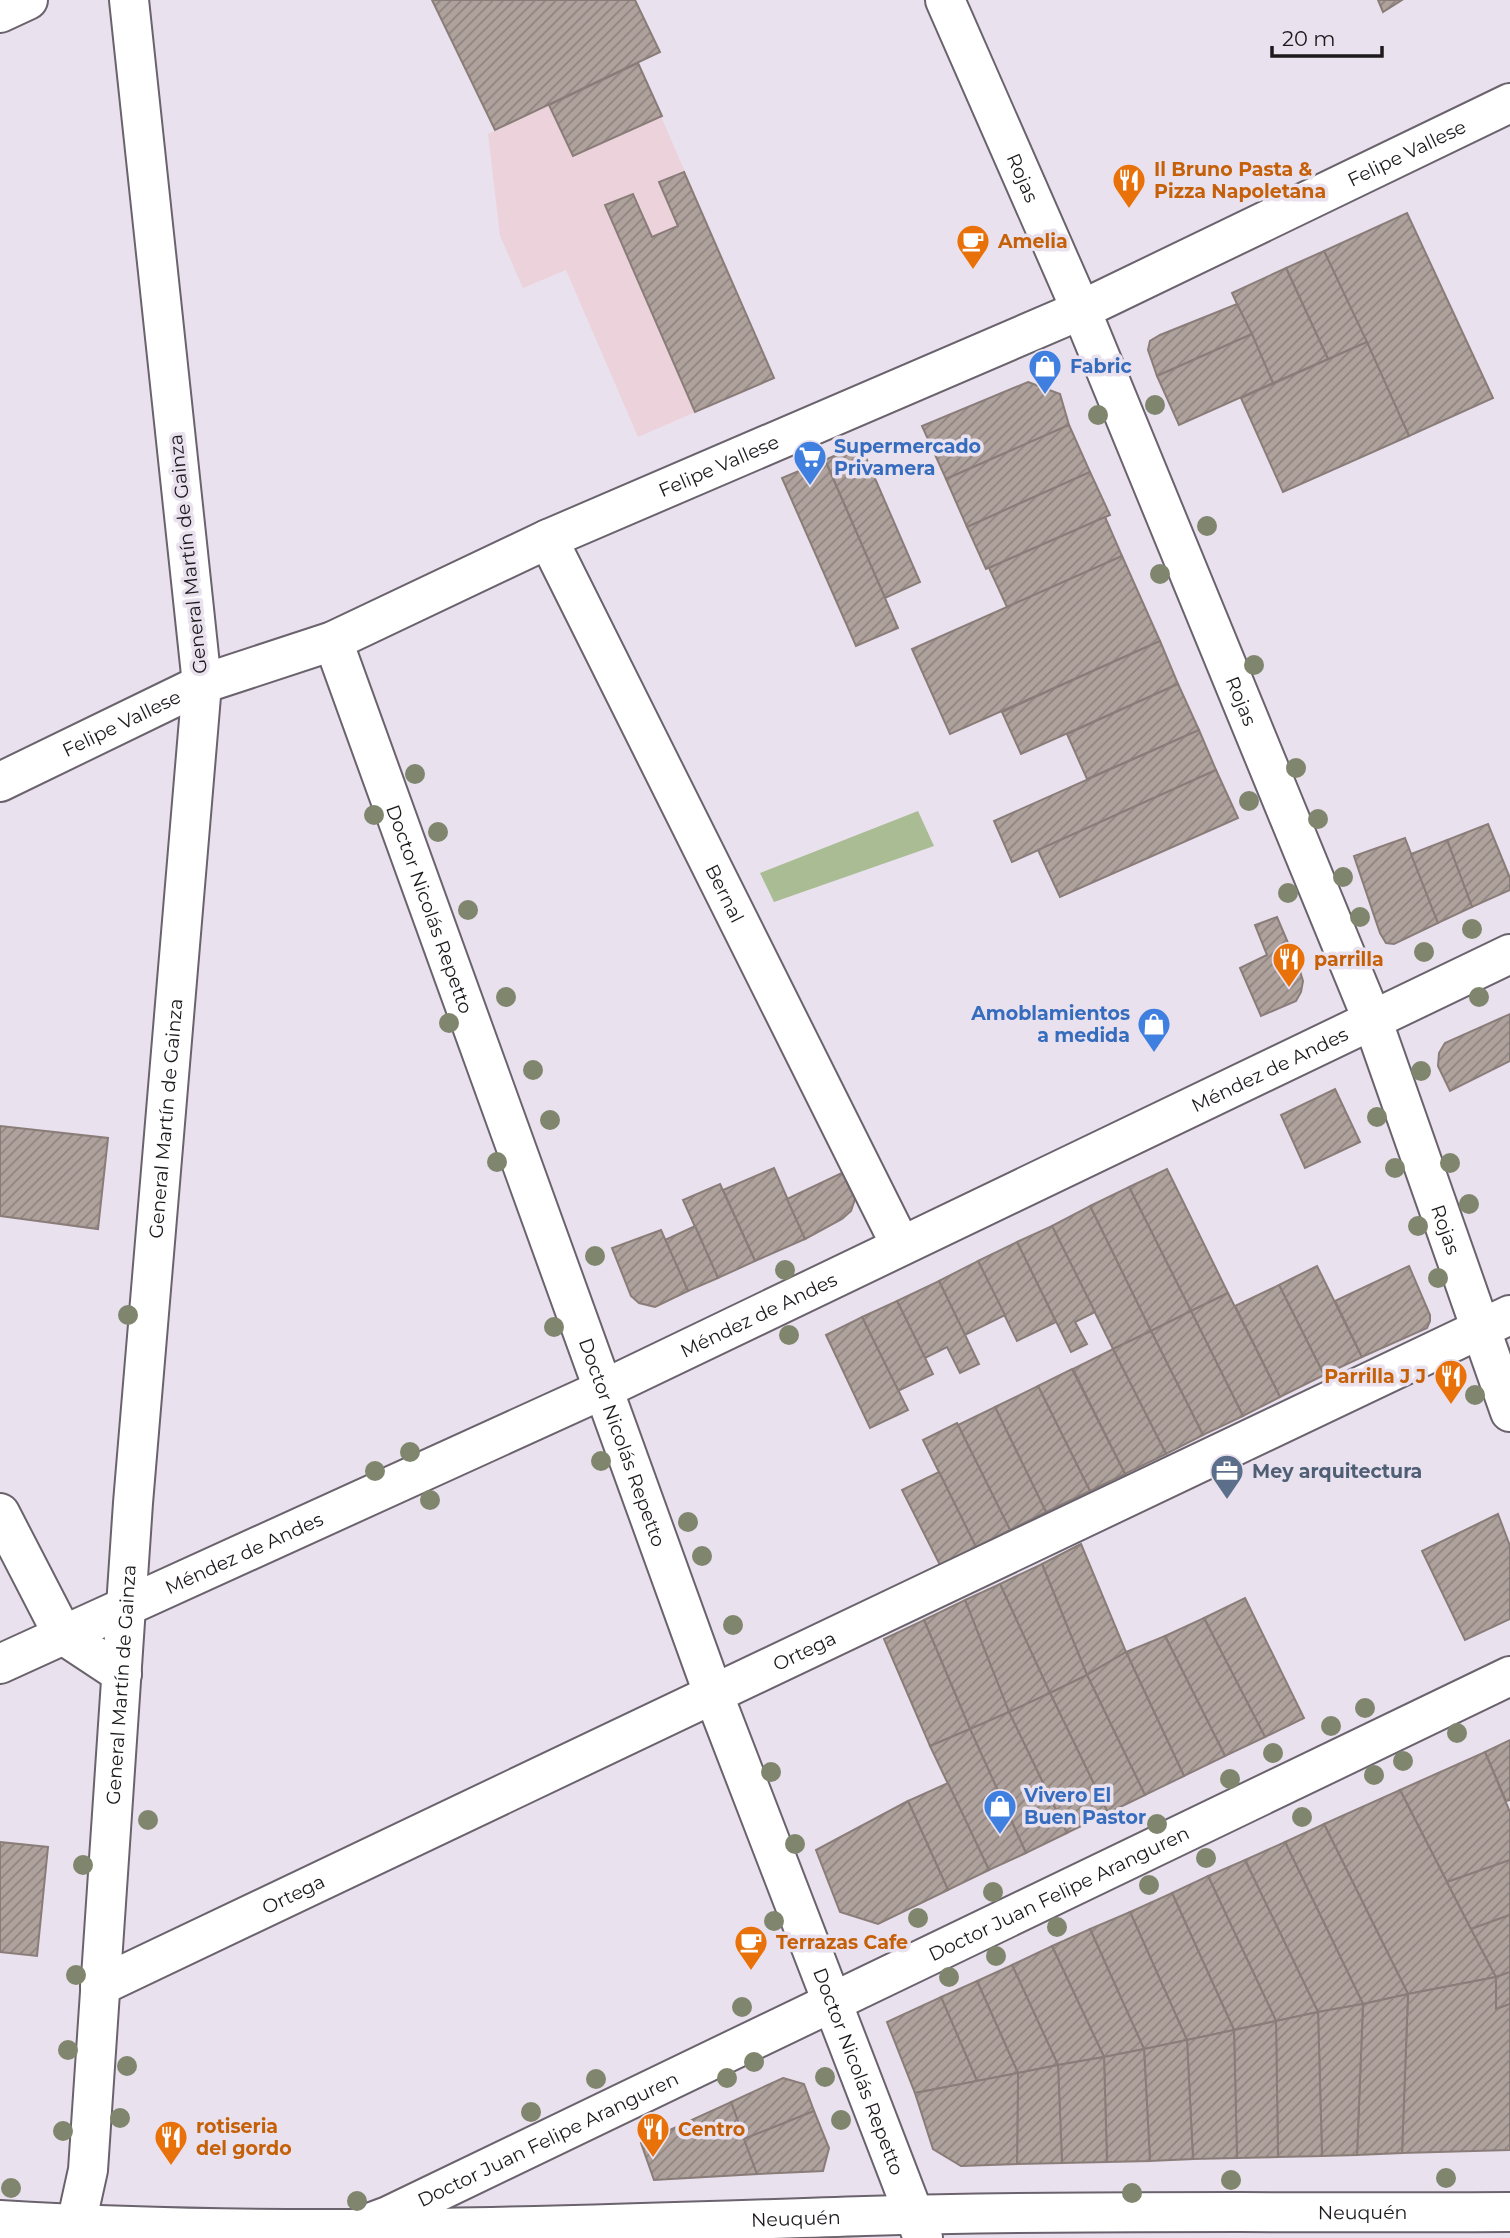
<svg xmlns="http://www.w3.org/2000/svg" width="1510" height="2238" viewBox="0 0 1510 2238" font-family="Montserrat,sans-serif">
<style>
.education{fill:#ecd3db}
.green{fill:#aabc94}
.building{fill:url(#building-hatch);stroke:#8a7d79;stroke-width:2}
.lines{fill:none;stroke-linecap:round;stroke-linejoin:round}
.minor-casing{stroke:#6a636d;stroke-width:42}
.minor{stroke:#fff;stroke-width:38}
.tree{fill:#7f866d}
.labels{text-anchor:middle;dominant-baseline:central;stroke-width:7;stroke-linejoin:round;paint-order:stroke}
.street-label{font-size:19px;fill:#1d1a1e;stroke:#e9e1ed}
.food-label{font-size:19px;font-weight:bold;fill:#c56008;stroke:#e9e1ed;text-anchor:start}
.shop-label{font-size:19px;font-weight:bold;fill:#366cbe;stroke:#e9e1ed;text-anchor:start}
.service-label{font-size:19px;font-weight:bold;fill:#4e5e75;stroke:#e9e1ed;text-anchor:start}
</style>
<defs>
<pattern id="building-hatch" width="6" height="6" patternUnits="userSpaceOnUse" patternTransform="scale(1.75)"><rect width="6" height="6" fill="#afa29d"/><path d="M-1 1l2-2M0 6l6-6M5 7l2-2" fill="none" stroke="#8e837f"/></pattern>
</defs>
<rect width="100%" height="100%" fill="#e9e1ed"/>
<polygon class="education" points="638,63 774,378 638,437 566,270 523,288 500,236 488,134"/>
<polygon class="green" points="918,811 934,846 774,902 760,873"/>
<g class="building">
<polygon points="432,0 635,0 660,52 495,130"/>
<polygon points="1378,0 1402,0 1383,12"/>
<polygon points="638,63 662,116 573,156 549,105"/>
<polygon points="684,172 774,378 695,412 605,205 633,194 652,237 678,226 659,182"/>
<polygon points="1407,213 1493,398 1409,436 1324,251"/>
<polygon points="1324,251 1367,342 1328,359 1286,268"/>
<polygon points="1286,268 1328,359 1273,383 1232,293"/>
<polygon points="1237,304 1252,334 1157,376 1148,350 1150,341 1160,335"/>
<polygon points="1252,334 1273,383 1179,425 1157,376"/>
<polygon points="1367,342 1409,436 1283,492 1241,398"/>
<polygon points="1028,382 1060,394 1069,425 946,479 922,426"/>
<polygon points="1069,425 1090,472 967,527 946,479"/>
<polygon points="860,444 920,582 885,598 825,460"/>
<polygon points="825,460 898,628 856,646 782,478"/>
<polygon points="1090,472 1110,515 986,569 967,527"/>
<polygon points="1105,517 1122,556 1007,607 989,568"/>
<polygon points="1122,556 1160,641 950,734 912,649"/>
<polygon points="1160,641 1178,684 1021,754 1002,712"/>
<polygon points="1178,684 1199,730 1087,779 1067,734"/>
<polygon points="1199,730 1216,770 1012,862 994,821"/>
<polygon points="1216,770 1238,818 1060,897 1038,850"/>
<polygon points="1488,824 1510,878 1510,890 1472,907 1447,840"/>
<polygon points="1405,838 1438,923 1394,944 1386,943 1380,933 1354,856"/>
<polygon points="1447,840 1472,907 1438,923 1411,854"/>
<polygon points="1277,917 1300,971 1303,981 1301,992 1296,1001 1261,1016 1240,968 1267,955 1255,925"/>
<polygon points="1510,1014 1510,1061 1450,1091 1438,1066 1439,1053 1445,1043"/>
<polygon points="1335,1089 1360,1142 1305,1168 1281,1115"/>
<polygon points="0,1126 108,1138 98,1229 0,1216"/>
<polygon points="774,1168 805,1239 755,1261 723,1190"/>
<polygon points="850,1169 858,1190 851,1211 842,1219 805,1239 787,1199"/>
<polygon points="1167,1169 1228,1293 1191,1311 1129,1187"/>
<polygon points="720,1184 755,1261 718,1278 683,1200"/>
<polygon points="1129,1187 1191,1311 1151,1331 1090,1206"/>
<polygon points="1090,1206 1151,1331 1113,1349 1052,1226"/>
<polygon points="695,1226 718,1278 688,1291 665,1240"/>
<polygon points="1052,1226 1095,1312 1075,1322 1087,1344 1071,1352 1017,1242"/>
<polygon points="661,1230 688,1291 655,1307 639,1303 631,1296 612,1248"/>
<polygon points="1017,1242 1056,1322 1017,1341 978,1261"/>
<polygon points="978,1261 1005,1315 965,1335 939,1281"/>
<polygon points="1317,1266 1362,1357 1324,1375 1279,1285"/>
<polygon points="1409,1266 1430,1315 1430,1321 1427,1328 1362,1357 1335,1301"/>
<polygon points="939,1281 979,1364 960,1373 947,1347 925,1358 897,1301"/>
<polygon points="1279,1285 1324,1375 1280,1397 1235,1306"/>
<polygon points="1228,1293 1280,1397 1243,1416 1191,1311"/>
<polygon points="897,1301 933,1374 898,1391 862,1317"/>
<polygon points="1191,1311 1243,1416 1203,1435 1151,1331"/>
<polygon points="862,1317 908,1410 870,1428 826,1335"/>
<polygon points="1151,1331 1203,1435 1166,1454 1113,1349"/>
<polygon points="1113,1349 1166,1454 1125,1474 1073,1369"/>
<polygon points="1072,1369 1125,1474 1090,1491 1038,1386"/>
<polygon points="1038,1386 1090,1491 1046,1512 995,1407"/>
<polygon points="995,1407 1046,1512 1010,1530 958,1425"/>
<polygon points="957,1423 1010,1530 976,1547 923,1440"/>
<polygon points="939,1472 976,1547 940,1565 902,1490"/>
<polygon points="1498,1514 1510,1546 1510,1619 1465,1640 1422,1551"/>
<polygon points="1081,1544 1126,1652 1087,1675 1042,1564"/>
<polygon points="1042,1564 1087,1675 1050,1693 1000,1584"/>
<polygon points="1000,1584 1050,1693 1009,1712 965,1600"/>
<polygon points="1245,1598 1304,1718 1265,1737 1204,1618"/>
<polygon points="965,1600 1009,1712 970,1729 924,1620"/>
<polygon points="1204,1618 1265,1737 1225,1756 1165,1636"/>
<polygon points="924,1620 970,1729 930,1746 884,1639"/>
<polygon points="1165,1636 1225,1756 1184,1776 1126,1652"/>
<polygon points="1126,1652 1184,1776 1145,1795 1087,1675"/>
<polygon points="1087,1675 1145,1795 1108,1813 1050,1693"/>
<polygon points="1050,1693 1108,1813 1067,1833 1009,1712"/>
<polygon points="1009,1712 1067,1833 1026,1853 970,1729"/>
<polygon points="970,1729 1026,1853 989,1870 930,1746"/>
<polygon points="1510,1740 1510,1800 1506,1801 1485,1752"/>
<polygon points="1485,1752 1510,1812 1510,1860 1447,1882 1400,1790"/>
<polygon points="948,1783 989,1870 948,1890 908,1801"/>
<polygon points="1400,1790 1471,1929 1496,1977 1408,1994 1324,1824"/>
<polygon points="908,1801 948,1890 878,1924 840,1912 816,1850"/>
<polygon points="1324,1824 1408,1994 1363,2004 1285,1842"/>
<polygon points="0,1842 48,1847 37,1956 0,1952"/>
<polygon points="1285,1842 1363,2004 1318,2012 1245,1860"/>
<polygon points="1245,1860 1318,2012 1276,2021 1208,1876"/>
<polygon points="1510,1860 1510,1915 1471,1929 1447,1882"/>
<polygon points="1208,1876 1276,2021 1234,2030 1172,1893"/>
<polygon points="1172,1893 1234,2030 1187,2040 1130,1912"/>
<polygon points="1130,1912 1187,2040 1144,2049 1090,1929"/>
<polygon points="1510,1915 1510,1972 1496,1977 1471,1929"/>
<polygon points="1090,1929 1144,2049 1104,2057 1052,1946"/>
<polygon points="1052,1946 1104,2057 1058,2065 1012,1965"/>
<polygon points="1012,1965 1058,2065 1018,2073 977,1981"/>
<polygon points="1510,1972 1510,2004 1496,2009 1496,1977"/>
<polygon points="1496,1977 1496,2009 1510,2004 1510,2150 1402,2153 1408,1994"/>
<polygon points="977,1981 1018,2073 977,2081 941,1997"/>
<polygon points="1408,1994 1402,2153 1357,2155 1363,2004"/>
<polygon points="941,1997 977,2081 915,2093 887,2022"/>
<polygon points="1363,2004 1357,2155 1322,2156 1318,2012"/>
<polygon points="1318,2012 1322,2156 1278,2157 1276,2021"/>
<polygon points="1276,2021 1278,2157 1237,2158 1234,2030"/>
<polygon points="1234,2030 1237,2158 1193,2159 1187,2040"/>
<polygon points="1187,2040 1193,2159 1150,2161 1144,2049"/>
<polygon points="1144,2049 1150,2161 1107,2162 1104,2057"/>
<polygon points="1104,2057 1107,2162 1062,2163 1058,2065"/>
<polygon points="1058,2065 1062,2163 1017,2164 1018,2073"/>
<polygon points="1018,2073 1017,2164 961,2166 933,2149 915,2093"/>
<polygon points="783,2078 804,2084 814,2111 744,2139 731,2102"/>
<polygon points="731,2102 757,2174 654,2180 641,2143"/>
<polygon points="814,2111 829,2148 823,2171 757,2174 744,2139"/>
</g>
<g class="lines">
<defs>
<g id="minor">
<path id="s1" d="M945,0L1081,310L1372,1019L1510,1412"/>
<polyline points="0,13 28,0"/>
<path id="s2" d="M548,539L901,1246"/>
<path id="s3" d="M333,641L713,1693L923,2238"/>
<path id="s4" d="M0,782L202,684L333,641L548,539L1081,310L1510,103"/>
<polyline points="0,1513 63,1635 122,1674"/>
<path id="s5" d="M0,1664L604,1389L1510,954"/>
<path id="s6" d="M100,1986L1510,1315"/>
<path id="s7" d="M0,2220C287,2238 577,2225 865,2216C1080,2210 1295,2213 1510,2212"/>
<path id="s8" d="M364,2225L388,2216L1510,1676"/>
<path id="s9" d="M73,2238L88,2170L133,1503L202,684L129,0"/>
</g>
</defs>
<use href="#minor" class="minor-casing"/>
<use href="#minor" class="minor"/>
</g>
<g class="tree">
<circle cx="1155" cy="405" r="10"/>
<circle cx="1098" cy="415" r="10"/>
<circle cx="1207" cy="526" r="10"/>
<circle cx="1160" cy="574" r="10"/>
<circle cx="1254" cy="665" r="10"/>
<circle cx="1296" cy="768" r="10"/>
<circle cx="415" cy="774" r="10"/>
<circle cx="1249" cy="801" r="10"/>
<circle cx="374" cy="815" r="10"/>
<circle cx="1318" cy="819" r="10"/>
<circle cx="438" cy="832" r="10"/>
<circle cx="1343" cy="877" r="10"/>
<circle cx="1288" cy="893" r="10"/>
<circle cx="468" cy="910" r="10"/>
<circle cx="1360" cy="917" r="10"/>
<circle cx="1472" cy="929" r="10"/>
<circle cx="1424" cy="952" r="10"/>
<circle cx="506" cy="997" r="10"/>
<circle cx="1479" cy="997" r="10"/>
<circle cx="449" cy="1023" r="10"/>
<circle cx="533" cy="1070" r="10"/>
<circle cx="1421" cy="1071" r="10"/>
<circle cx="1377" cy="1117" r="10"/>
<circle cx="550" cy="1120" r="10"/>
<circle cx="497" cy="1162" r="10"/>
<circle cx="1450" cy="1163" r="10"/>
<circle cx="1395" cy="1168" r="10"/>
<circle cx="1469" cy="1204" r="10"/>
<circle cx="1418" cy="1226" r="10"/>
<circle cx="595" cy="1256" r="10"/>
<circle cx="785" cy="1270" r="10"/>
<circle cx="1438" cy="1278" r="10"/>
<circle cx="128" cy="1315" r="10"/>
<circle cx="554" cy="1327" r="10"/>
<circle cx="789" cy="1335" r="10"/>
<circle cx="1475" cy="1395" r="10"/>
<circle cx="410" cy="1452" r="10"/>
<circle cx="601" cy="1461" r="10"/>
<circle cx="375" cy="1471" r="10"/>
<circle cx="430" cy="1500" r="10"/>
<circle cx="688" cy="1522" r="10"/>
<circle cx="702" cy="1556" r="10"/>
<circle cx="733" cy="1625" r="10"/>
<circle cx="1365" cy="1708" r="10"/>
<circle cx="1331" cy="1726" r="10"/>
<circle cx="1457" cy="1733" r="10"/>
<circle cx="1273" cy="1753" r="10"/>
<circle cx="1403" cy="1761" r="10"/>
<circle cx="771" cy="1772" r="10"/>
<circle cx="1374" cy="1775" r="10"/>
<circle cx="1230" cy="1779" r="10"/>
<circle cx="1302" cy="1817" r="10"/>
<circle cx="148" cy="1820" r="10"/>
<circle cx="1157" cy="1824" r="10"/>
<circle cx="795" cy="1844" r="10"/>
<circle cx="1206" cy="1858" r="10"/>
<circle cx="83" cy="1865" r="10"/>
<circle cx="1149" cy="1885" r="10"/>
<circle cx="993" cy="1892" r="10"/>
<circle cx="918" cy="1918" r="10"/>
<circle cx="774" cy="1921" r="10"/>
<circle cx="1057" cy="1927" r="10"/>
<circle cx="996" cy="1956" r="10"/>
<circle cx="76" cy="1975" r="10"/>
<circle cx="949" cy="1977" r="10"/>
<circle cx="742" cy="2007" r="10"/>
<circle cx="68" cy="2050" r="10"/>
<circle cx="754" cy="2062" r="10"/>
<circle cx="127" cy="2066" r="10"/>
<circle cx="825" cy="2077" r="10"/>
<circle cx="727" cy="2078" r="10"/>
<circle cx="596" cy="2079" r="10"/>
<circle cx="531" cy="2112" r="10"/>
<circle cx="120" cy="2118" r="10"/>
<circle cx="841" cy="2120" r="10"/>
<circle cx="63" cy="2131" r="10"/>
<circle cx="1446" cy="2178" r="10"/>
<circle cx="1231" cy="2180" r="10"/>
<circle cx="11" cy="2188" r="10"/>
<circle cx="1132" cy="2193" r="10"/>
<circle cx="357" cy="2201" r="10"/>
</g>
<defs>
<symbol id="restaurant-pin" viewBox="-11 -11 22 30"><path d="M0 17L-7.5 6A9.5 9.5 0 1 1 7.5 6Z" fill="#e8710a" stroke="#e9e1ed"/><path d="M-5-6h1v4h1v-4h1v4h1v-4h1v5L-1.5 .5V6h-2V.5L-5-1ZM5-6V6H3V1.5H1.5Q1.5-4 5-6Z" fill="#fff"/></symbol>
<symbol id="cafe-pin" viewBox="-11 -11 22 30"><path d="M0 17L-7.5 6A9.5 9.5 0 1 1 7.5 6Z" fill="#e8710a" stroke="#e9e1ed"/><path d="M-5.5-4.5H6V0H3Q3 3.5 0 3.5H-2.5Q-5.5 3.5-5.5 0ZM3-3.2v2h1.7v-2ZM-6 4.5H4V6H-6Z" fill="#fff"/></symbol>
<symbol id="shop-pin" viewBox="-11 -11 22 30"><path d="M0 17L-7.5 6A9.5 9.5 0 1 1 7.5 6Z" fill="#3f7fe0" stroke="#e9e1ed"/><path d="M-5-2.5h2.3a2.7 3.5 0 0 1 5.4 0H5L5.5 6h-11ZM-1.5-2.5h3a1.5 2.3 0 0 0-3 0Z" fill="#fff"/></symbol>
<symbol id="supermarket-pin" viewBox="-11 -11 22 30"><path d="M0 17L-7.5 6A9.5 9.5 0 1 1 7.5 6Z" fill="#3f7fe0" stroke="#e9e1ed"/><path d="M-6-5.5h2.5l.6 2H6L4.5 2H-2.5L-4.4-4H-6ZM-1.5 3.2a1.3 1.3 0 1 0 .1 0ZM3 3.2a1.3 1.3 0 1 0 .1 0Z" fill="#fff"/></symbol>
<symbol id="office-pin" viewBox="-11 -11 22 30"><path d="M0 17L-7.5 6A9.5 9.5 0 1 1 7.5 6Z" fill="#5c6f8a" stroke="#e9e1ed"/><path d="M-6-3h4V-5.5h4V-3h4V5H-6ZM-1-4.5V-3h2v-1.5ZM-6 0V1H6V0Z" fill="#fff"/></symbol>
</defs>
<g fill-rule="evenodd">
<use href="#restaurant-pin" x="1110" y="161" width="38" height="52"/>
<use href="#cafe-pin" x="954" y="222" width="38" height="52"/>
<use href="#shop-pin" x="1026" y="347" width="38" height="52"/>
<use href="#supermarket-pin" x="791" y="438" width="38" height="52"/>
<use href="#restaurant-pin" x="1270" y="940" width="38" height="52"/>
<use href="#shop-pin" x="1135" y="1005" width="38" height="52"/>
<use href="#restaurant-pin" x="1432" y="1357" width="38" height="52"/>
<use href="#office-pin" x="1208" y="1452" width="38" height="52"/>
<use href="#shop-pin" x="981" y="1787" width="38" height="52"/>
<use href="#cafe-pin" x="732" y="1923" width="38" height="52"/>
<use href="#restaurant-pin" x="634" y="2110" width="38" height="52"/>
<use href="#restaurant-pin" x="152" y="2118" width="38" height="52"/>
</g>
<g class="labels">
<g class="street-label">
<text stroke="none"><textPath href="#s4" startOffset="1542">Felipe Vallese</textPath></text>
<text stroke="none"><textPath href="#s1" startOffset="194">Rojas</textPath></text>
<text stroke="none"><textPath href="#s4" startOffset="786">Felipe Vallese</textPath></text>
<text transform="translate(188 554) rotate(-96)">General Martín de Gainza</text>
<text stroke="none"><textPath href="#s1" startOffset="761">Rojas</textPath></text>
<text stroke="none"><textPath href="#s4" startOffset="135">Felipe Vallese</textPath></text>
<text stroke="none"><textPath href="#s2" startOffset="396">Bernal</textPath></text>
<text stroke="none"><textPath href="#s3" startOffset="285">Doctor Nicolás Repetto</textPath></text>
<text stroke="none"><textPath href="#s5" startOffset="1402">Méndez de Andes</textPath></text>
<text stroke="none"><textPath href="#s9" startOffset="1124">General Martín de Gainza</textPath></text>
<text stroke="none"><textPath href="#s1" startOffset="1328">Rojas</textPath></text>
<text stroke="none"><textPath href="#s5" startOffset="835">Méndez de Andes</textPath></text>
<text stroke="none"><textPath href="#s3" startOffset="852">Doctor Nicolás Repetto</textPath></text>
<text stroke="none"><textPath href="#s5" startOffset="268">Méndez de Andes</textPath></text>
<text stroke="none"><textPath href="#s6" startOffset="780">Ortega</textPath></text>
<text stroke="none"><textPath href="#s9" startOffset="556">General Martín de Gainza</textPath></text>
<text stroke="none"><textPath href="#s8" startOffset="770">Doctor Juan Felipe Aranguren</textPath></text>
<text stroke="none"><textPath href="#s6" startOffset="214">Ortega</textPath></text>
<text stroke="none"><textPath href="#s3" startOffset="1524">Doctor Nicolás Repetto</textPath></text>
<text stroke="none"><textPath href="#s8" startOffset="203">Doctor Juan Felipe Aranguren</textPath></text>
<text stroke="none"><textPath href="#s7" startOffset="1363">Neuquén</textPath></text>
<text stroke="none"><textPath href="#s7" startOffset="796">Neuquén</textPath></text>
</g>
<g class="food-label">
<text x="1154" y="169">Il Bruno Pasta &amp;<tspan x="1154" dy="22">Pizza Napoletana</tspan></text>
<text x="998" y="241">Amelia</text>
<text x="1314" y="959">parrilla</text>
<text x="1426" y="1376" text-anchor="end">Parrilla J J</text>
<text x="776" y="1942">Terrazas Cafe</text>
<text x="196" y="2126">rotiseria<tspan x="196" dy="22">del gordo</tspan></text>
<text x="678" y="2129">Centro</text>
</g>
<g class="shop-label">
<text x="1070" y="366">Fabric</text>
<text x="834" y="446">Supermercado<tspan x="834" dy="22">Privamera</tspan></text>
<text x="1130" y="1013" text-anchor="end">Amoblamientos<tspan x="1130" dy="22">a medida</tspan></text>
<text x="1024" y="1795">Vivero El<tspan x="1024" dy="22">Buen Pastor</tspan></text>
</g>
<g class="service-label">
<text x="1252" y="1471">Mey arquitectura</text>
</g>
</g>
<path d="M1272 46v10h110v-10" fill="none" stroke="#1d1a1e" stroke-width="3.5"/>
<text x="1282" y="46" font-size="21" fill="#1d1a1e" stroke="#e9e1ed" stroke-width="5" paint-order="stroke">20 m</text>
</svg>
